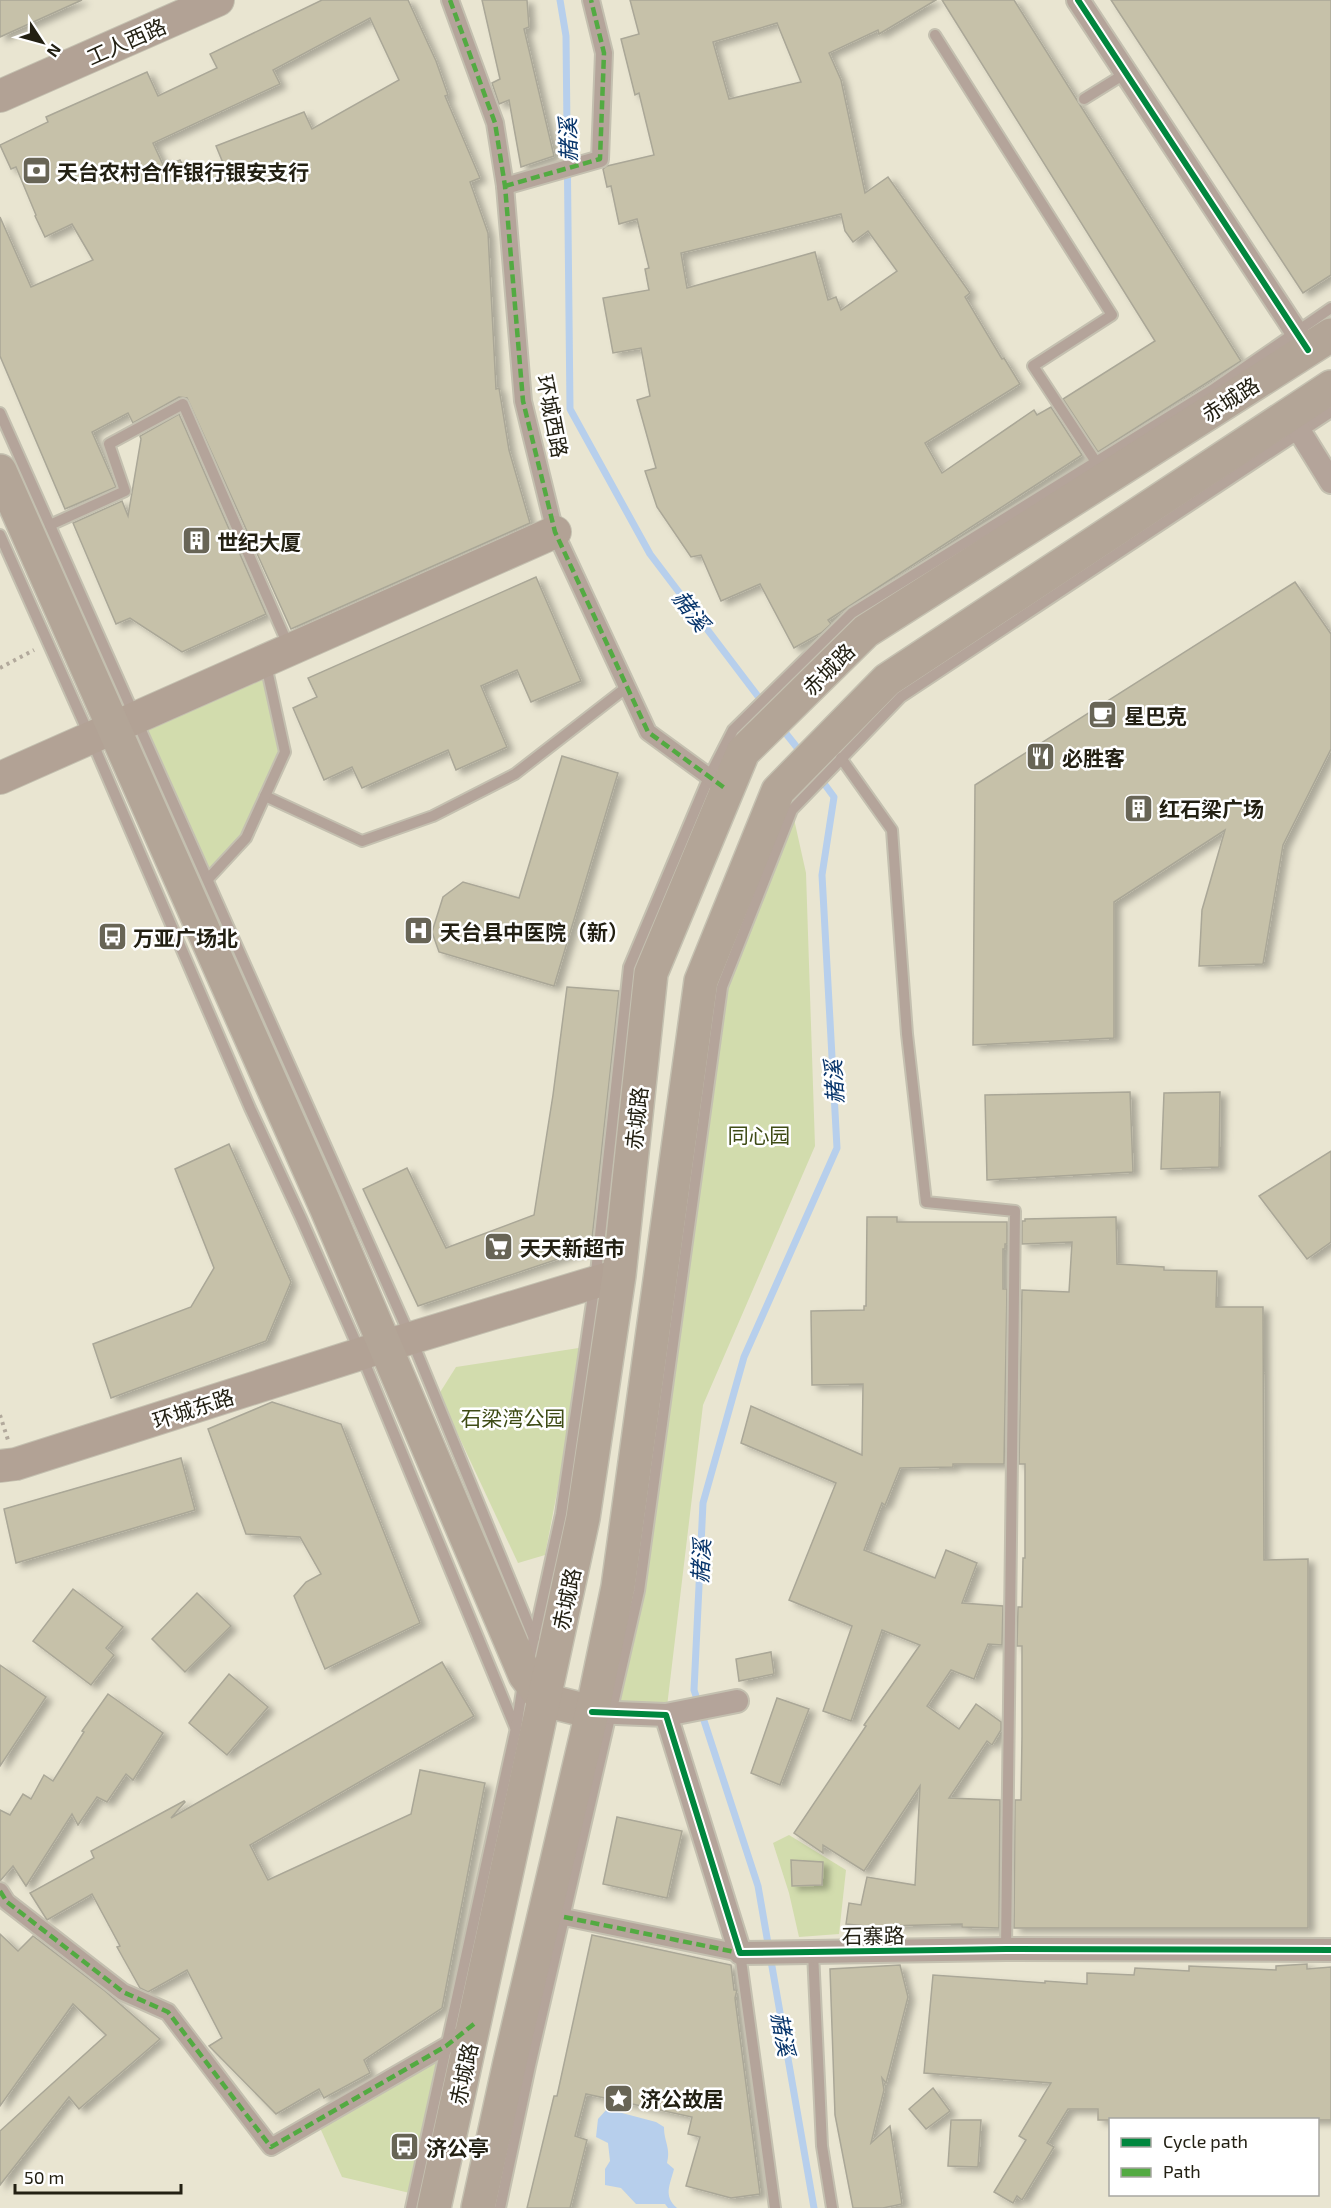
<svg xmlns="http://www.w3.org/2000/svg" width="1331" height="2208" viewBox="0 0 1331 2208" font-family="'Exo 2','Noto Sans SC',sans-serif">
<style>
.green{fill:#d2dcad}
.water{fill:#b7cfec}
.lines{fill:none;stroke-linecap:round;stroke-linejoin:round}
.stream{stroke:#b7cfec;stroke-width:7}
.building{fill:#c6c1a9;stroke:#aaa797;stroke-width:1.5;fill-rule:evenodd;filter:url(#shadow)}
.service-casing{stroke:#c4c0b0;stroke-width:14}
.pedestrian-casing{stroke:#c4c0b0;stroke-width:20}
.minor-casing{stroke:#c4c0b0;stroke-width:26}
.secondary-casing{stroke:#c4c0b0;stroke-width:34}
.primary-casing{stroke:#c4c0b0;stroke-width:36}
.path{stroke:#b2a99c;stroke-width:4;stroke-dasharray:3 4.5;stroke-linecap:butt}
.service{stroke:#b4a49a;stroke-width:10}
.pedestrian{stroke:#b4a49a;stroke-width:16}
.minor{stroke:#b4a49a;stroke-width:22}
.secondary{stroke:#b2a295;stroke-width:32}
.primary{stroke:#b3a597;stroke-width:33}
.quiet{stroke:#53aa42;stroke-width:4.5;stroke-dasharray:9 4.5;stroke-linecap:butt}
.cycleway-casing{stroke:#fff;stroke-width:10}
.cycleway{stroke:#00873e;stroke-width:6}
.labels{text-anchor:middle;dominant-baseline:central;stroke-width:5;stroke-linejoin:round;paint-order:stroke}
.street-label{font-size:21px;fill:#232013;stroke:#fff}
.poi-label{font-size:21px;font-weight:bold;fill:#232013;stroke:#fff;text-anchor:start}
.park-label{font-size:21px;fill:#3f4c16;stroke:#fff}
.water-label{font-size:22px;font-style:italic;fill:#08356b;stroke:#fff}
</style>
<defs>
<filter id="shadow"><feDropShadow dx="6" dy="4" stdDeviation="3" flood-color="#0004"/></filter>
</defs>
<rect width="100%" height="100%" fill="#e9e5d1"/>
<g class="green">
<polygon points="265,662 285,752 246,838 208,879 136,720"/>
<polygon points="792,810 806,873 815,1146 703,1405 666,1715 612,1712 722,987"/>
<polygon points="585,1347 545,1555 518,1563 439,1394 456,1367"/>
<polygon points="789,1835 846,1870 839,1934 799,1937 789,1893 773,1843"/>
<polygon points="446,2046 414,2194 342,2177 317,2121"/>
</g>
<path class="water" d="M607,2109L656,2122L664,2127C664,2142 671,2148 667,2163L674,2169C670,2185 663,2196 677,2208H668L665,2204H636L621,2188L605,2185V2169L610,2161L608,2143L596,2137L598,2119Z"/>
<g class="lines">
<g class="stream">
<polyline points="560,0 566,36 570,409 650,554 763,703"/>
<polyline points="780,726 803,755"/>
<polyline points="814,2208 758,1886 694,1690 703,1503 744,1357 837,1148 822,875 834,797 820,778"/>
</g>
</g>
<g class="building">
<polygon points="0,0 82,0 0,37"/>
<path d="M322,0H408L436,61L448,95L445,96L480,178L470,182L488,233L496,389L499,388L509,450L530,523L291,629L187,398L179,397L133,423L128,413L92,432L116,487L65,509L0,356V217L31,287L93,260L72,224L45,237L35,216L36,215L16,167L11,169L0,145L48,122L46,117L147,72L158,96L217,68L210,54ZM370,18L399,80L312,129L304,112L216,146L223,163L191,180L180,160L164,167L153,143L280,84L273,70Z"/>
<polygon points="482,0 527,0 529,27 524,29 554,156 521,167 509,100 499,104 492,83 500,79"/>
<path d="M630,0H936L879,34L878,30L829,53L841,80L865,193L888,177L970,293L965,297L1002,359L1004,358L1020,384L925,443L942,473L1034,410L1037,415L1051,407L1082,455L848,607L828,620L831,624L821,633L794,648L760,584L721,601L701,555L691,557L657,507L645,471L656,468L637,400L650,396L641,348L613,353L603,298L649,290L645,269L649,268L637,219L619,224L611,186L607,187L603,169L607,166L654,155L639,93L635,95L621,39L639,34ZM777,23L801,82L729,99L713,42ZM841,214L845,231L853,242L868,231L897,271L841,310L836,297L828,300L815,252L687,288L681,253Z"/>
<polygon points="942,0 1014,0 1241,361 1098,452 1063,399 1155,341"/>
<polygon points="1111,0 1331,0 1331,275 1303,293"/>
<polygon points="179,414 266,614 182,652 130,618 116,624 73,523 122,501 128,516 141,439 140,436"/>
<polygon points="536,577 581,681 531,702 517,670 481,686 507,747 456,770 448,750 362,788 352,767 324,780 293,708 317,697 308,678"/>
<polygon points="1295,582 1331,634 1331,749 1283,845 1263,964 1199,966 1202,910 1225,830 1114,902 1114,1038 973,1045 975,785"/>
<polygon points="562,756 618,773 554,986 439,952 432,932 443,897 463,882 519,898"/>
<polygon points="567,987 619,991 591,1248 418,1306 363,1189 407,1168 446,1248 534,1215 553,1095"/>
<polygon points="1130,1092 1133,1172 987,1180 985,1095"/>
<polygon points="1220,1092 1219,1167 1161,1169 1164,1093"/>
<polygon points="229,1144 291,1282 266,1341 111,1398 93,1344 191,1307 214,1268 175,1169"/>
<polygon points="1331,1151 1331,1242 1307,1259 1259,1196"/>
<polygon points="867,1217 897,1217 897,1222 1007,1222 1007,1244 1005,1244 1005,1249 1003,1249 1003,1289 1007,1289 1004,1464 953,1464 953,1467 900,1468 885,1505 882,1503 864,1550 935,1578 946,1550 977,1563 962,1603 1003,1606 1002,1645 988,1644 974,1679 951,1670 927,1706 959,1729 976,1704 1001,1722 1001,1730 992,1745 987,1741 949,1798 1000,1800 999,1928 962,1927 962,1924 886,1926 886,1928 846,1924 849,1903 861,1905 867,1877 915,1885 920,1786 864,1871 823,1845 823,1853 794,1833 866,1726 864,1725 920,1645 882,1630 851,1721 823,1711 852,1626 789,1600 836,1483 741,1443 751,1406 862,1455 863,1384 812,1385 811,1311 864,1310 864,1306 866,1306"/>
<polygon points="1116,1217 1117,1264 1164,1267 1164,1270 1217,1271 1216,1307 1263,1307 1264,1560 1308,1559 1308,1928 1014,1928 1015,1800 1021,1800 1022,1736 1022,1646 1017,1646 1018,1607 1022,1607 1023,1558 1025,1558 1025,1464 1019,1464 1022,1290 1069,1292 1072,1242 1022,1244 1022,1221 1025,1221 1025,1219"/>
<polygon points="272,1402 341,1424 420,1623 325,1669 294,1596 306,1582 321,1574 300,1537 246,1534 208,1429"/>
<polygon points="181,1458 195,1510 16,1563 4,1509"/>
<polygon points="73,1589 123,1627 106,1648 114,1655 91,1685 33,1641"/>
<polygon points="197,1593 231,1626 185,1672 152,1639"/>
<polygon points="771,1652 774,1674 739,1681 736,1659"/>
<polygon points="442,1662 474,1716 250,1845 268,1880 411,1814 420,1770 485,1783 442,2008 364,2060 370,2073 324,2098 319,2089 276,2114 209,2046 222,2038 187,1970 148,1992 140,1988 117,1947 120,1946 92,1894 47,1920 30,1893 94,1858 91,1851 184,1801 185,1802 171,1818"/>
<polygon points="0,1665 46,1697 0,1766"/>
<polygon points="229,1674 268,1707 227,1755 189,1723"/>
<polygon points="108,1694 163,1733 133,1780 126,1774 107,1802 97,1797 78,1825 72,1814 26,1886 13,1866 0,1881 0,1810 10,1815 23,1794 31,1799 44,1775 53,1781 84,1732 82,1731"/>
<polygon points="777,1698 809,1709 780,1785 751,1773"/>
<polygon points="617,1817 682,1831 667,1898 603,1884"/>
<polygon points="791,1860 823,1862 822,1885 792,1886"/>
<polygon points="0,1934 18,1951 33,1936 105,1991 160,2039 79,2109 69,2097 0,2185 0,2131 106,2035 73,2004 0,2106"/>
<polygon points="592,1935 731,1965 734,1990 737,1990 735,1998 760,2194 731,2198 686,2186 700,2137 688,2134 692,2117 586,2094 575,2136 587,2140 570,2208 527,2208 554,2096 557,2096"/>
<polygon points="1307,1964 1307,1969 1331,1967 1331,2120 1098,2120 1098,2109 1068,2109 1047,2143 1054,2147 1022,2200 1017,2196 1013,2203 994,2192 1026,2140 1019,2136 1051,2083 924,2073 933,1975 1045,1983 1045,1981 1087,1984 1087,1973 1134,1975 1135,1968 1189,1971 1189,1966 1276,1970 1276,1966"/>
<polygon points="900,1965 908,1997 886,2083 882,2078 884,2090 871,2143 890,2126 902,2204 883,2208 853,2208 835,2115 830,1969"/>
<polygon points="933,2088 950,2111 926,2129 909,2109"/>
<polygon points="951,2120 981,2120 978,2167 948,2166"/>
</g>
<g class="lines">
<defs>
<g id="service">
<polyline points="935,35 1112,315 1033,366 1098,465"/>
<polyline points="1084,99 1126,73"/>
<polyline points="0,413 411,1338 534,1638"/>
<polyline points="50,525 125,491 109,444 183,404 289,647"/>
<polyline points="0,535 91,739 250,1108 301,1218 361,1354 515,1727"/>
<polyline points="841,758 892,830 907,1034 926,1202 1015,1211 1006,1949"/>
<polyline points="265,796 362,841 433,816 515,774 627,687"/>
<polyline points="208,879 246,838 285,752 266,665"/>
<polyline points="529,1660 561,1514 595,1282 629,967 709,777 733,730 852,613 1212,390 1331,308"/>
<polyline points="813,1952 822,2146 832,2208"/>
<polyline points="740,1953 775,2208"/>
<polyline points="411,2208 516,1728 523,1684"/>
<polyline points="500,2208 530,2066 639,1591 722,987 792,810 901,697 1331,412"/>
</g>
<g id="pedestrian">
<polyline points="450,0 495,123 505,186 523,401 555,532 648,732 726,789"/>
<polyline points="505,186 600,159 604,53 591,0"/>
<polyline points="0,1891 7,1902 123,1992 168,2012 271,2147 446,2046 471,2027"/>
<polyline points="564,1917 740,1953"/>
</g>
<g id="minor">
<polyline points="1078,0 1308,350"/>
<polyline points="1289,414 1331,482"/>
<polyline points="592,1712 666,1715 740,1953 1006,1949 1331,1950"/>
<polyline points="666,1715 737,1701"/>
</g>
<g id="secondary">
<polyline points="0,96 218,0"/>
<polyline points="0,778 555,532"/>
<polyline points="0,1466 16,1464 385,1346 619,1275"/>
</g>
<g id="primary">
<polyline points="0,471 326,1207 525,1675 544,1700 592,1712"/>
<polyline points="434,2208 583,1518 619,1275 651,973 743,752 866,631 1331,335"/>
<polyline points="478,2208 510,2062 592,1712 618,1587 701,981 778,791 887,680 1331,387"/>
</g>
</defs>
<use href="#service" class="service-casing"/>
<use href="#pedestrian" class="pedestrian-casing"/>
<use href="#minor" class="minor-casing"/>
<use href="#secondary" class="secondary-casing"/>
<use href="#primary" class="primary-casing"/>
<g class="path">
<polyline points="0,668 34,650"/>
<polyline points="0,1415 8,1440"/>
</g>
<use href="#service" class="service"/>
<use href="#pedestrian" class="pedestrian"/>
<use href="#minor" class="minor"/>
<use href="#secondary" class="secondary"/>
<use href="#primary" class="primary"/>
<g class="quiet">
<polyline points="450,0 495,123 505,186 523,401 555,532 648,732 726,789"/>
<polyline points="505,186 600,159 604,53 591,0"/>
<polyline points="0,1891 7,1902 123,1992 168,2012 271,2147 446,2046 474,2024"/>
<polyline points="564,1917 740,1953"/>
</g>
<defs>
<g id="cycleway">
<polyline points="1078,0 1308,350"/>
<polyline points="592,1712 666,1715 740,1953 1006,1949 1331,1950"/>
</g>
</defs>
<use href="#cycleway" class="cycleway-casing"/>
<use href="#cycleway" class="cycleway"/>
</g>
<defs>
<symbol id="bank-square" viewBox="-11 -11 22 22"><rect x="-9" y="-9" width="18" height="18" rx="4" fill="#686556" stroke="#fff"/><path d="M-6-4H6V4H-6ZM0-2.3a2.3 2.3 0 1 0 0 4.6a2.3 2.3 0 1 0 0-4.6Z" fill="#fff"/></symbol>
<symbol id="building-square" viewBox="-11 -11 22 22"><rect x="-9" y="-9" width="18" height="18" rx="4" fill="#686556" stroke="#fff"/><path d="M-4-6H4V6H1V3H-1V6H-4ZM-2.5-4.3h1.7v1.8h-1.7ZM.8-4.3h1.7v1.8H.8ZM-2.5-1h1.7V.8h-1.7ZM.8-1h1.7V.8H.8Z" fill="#fff"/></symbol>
<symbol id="cafe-square" viewBox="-11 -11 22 22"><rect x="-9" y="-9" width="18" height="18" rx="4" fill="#686556" stroke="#fff"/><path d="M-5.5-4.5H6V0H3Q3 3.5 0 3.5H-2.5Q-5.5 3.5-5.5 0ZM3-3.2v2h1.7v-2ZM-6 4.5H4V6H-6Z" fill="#fff"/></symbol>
<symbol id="restaurant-square" viewBox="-11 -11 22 22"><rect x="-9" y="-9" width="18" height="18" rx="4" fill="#686556" stroke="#fff"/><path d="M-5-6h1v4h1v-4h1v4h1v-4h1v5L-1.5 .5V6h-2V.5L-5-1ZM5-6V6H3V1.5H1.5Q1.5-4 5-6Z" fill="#fff"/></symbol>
<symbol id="hospital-square" viewBox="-11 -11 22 22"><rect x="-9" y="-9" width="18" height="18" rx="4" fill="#686556" stroke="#fff"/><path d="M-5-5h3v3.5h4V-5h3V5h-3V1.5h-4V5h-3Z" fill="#fff"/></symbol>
<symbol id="bus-square" viewBox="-11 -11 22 22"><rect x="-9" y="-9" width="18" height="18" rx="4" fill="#686556" stroke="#fff"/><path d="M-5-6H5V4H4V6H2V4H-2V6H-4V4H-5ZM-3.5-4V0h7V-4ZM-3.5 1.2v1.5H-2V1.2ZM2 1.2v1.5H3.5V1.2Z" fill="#fff"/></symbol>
<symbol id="supermarket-square" viewBox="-11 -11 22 22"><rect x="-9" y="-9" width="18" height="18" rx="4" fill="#686556" stroke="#fff"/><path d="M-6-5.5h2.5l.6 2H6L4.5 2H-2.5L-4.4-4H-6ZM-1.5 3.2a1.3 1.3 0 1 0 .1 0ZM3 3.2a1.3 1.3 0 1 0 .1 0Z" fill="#fff"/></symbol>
<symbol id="sight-square" viewBox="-11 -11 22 22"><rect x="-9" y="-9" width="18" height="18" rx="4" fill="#686556" stroke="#fff"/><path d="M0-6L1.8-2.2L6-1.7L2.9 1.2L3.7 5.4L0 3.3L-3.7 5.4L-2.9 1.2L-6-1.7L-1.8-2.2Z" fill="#fff"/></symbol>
</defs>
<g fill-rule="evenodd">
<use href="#bank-square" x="20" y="154" width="33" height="33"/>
<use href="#building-square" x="180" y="524" width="33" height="33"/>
<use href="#cafe-square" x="1086" y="698" width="33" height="33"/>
<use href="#restaurant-square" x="1024" y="740" width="33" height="33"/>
<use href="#building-square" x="1122" y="792" width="33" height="33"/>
<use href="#hospital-square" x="402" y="914" width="33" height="33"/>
<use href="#bus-square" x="96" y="920" width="33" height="33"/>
<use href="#supermarket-square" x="482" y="1230" width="33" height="33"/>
<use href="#sight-square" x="602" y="2082" width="33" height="33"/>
<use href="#bus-square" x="388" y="2130" width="33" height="33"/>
</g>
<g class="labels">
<g class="street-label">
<text transform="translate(126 41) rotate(-24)">工人西路</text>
<text transform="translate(1230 399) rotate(-33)">赤城路</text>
<text transform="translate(553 416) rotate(79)">环城西路</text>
<text transform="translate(828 669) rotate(-45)">赤城路</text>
<text transform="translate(636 1118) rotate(-84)">赤城路</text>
<text transform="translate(193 1408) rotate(-18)">环城东路</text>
<text transform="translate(566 1599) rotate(-78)">赤城路</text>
<text transform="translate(873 1935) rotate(-1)">石寨路</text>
<text transform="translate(463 2074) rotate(-78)">赤城路</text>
</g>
<g class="poi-label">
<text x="57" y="171">天台农村合作银行银安支行</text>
<text x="217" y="541">世纪大厦</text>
<text x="1124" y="715">星巴克</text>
<text x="1062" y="757">必胜客</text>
<text x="1159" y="808">红石梁广场</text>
<text x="440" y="931">天台县中医院（新）</text>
<text x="133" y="937">万亚广场北</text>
<text x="520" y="1247">天天新超市</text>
<text x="640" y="2098">济公故居</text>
<text x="426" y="2147">济公亭</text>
</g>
<g class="park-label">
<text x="759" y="1134">同心园</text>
<text x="513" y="1417">石梁湾公园</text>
</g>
<g class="water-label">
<text transform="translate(567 140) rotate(-91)">赭溪</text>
<text transform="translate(692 610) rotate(53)">赭溪</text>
<text transform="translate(833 1082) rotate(-93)">赭溪</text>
<text transform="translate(700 1561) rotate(-87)">赭溪</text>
<text transform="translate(784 2034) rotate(80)">赭溪</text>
</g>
</g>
<rect x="1109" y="2118" width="210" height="78" fill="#ffffff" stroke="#a7a6a1" stroke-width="1.5"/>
<rect x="1121" y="2138" width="30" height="9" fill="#00873e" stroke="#a7a6a1" stroke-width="1.5"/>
<text x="1163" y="2148" font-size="18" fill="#232013">Cycle path</text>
<rect x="1121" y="2168" width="30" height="9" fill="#53aa42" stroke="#a7a6a1" stroke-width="1.5"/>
<text x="1163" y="2178" font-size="18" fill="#232013">Path</text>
<g transform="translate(42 42) rotate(126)" stroke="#ffffff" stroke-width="4.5" paint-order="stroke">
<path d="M0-4.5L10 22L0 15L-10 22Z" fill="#232013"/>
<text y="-9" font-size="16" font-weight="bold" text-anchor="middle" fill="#232013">N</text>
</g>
<path d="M15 2184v9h166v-9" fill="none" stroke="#232013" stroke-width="3"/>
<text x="24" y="2184" font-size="18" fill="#232013" stroke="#ffffff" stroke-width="4.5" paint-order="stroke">50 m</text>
</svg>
